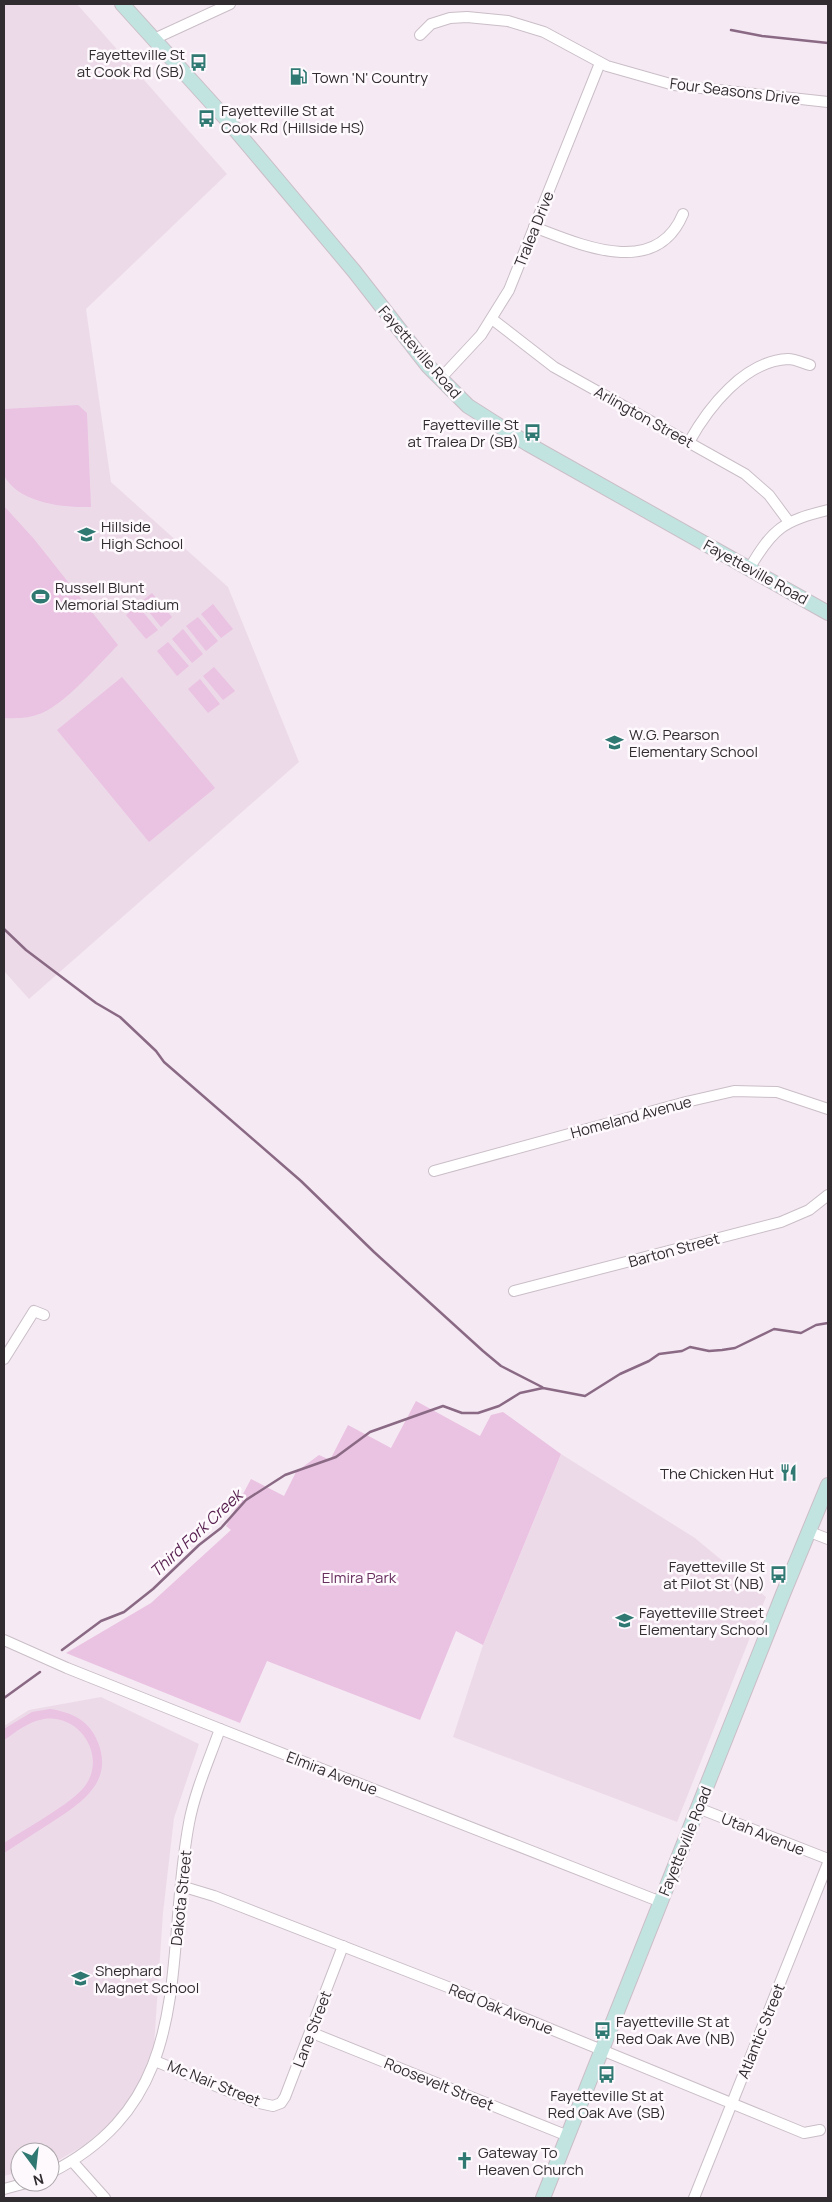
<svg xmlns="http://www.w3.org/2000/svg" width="832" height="2202" viewBox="0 0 832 2202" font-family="Manrope,sans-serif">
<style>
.built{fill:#eddae9}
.green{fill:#eac2e2}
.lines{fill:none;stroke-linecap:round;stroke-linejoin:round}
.stream{stroke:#8a6984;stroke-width:2.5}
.street-casing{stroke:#cabec7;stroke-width:12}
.secondary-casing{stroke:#cabec7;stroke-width:16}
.street{stroke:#fff;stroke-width:10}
.secondary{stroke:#c2e4e1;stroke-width:14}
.labels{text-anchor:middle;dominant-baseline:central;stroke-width:5;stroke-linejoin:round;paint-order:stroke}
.poi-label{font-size:15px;fill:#302c2f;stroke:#fef9fd;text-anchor:start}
.street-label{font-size:15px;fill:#302c2f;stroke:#fef9fd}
.park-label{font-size:15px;fill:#672e5e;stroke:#fef9fd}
.water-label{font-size:16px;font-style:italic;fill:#571f4f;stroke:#fef9fd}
</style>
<rect width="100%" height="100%" fill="#f5e9f3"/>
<g class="built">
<polygon points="4,4 77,4 227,174 86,309 111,482 228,587 299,762 29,999 4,971"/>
<polygon points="561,1454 695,1538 766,1597 677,1822 453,1737 483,1645"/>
<polygon points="101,1697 199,1744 174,1818 163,1913 154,2046 137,2087 113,2121 83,2146 50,2165 50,2152 20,2152 20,2172 4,2176 4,1726 29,1710"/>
</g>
<g class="green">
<path d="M78,405L87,413L91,507C65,508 17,503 4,475C0,466 4,421 4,409Z"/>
<path d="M4,506L34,539L118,645C99,664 67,702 42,713C30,718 16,719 4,718Z"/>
<polygon points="152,593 172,617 161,627 141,602"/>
<polygon points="213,604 233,629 221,638 201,614"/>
<polygon points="137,605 158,630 146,639 126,615"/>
<polygon points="198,617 218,641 206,651 186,626"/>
<polygon points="183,629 203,654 192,663 172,639"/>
<polygon points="168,642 189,666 177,676 157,651"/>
<polygon points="214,667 235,691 223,700 203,676"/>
<polygon points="122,677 215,788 149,842 57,730"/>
<polygon points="200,679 220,704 208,713 188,689"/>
<polygon points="416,1401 480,1436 491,1415 503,1412 561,1454 483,1645 456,1631 420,1720 267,1661 240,1723 66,1653 151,1603 231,1530 226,1526 251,1479 284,1496 296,1472 319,1455 330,1460 348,1425 391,1448"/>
<path d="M50,1709C70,1712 87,1719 96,1738C116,1780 83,1802 52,1822C36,1832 20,1843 4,1853V1843C23,1830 73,1803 85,1786C107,1756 80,1714 44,1719C29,1721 16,1732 4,1740V1729L32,1712Z"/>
</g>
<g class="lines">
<g class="stream">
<polyline points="731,30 762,36 828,43"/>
<polyline points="4,929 26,950 96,1003 120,1017 156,1051 164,1062 301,1181 374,1252 483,1351 501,1366 542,1387"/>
<polyline points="62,1650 101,1621 124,1612 153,1589 199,1545 221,1528 246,1500 285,1475 336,1457 370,1432 443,1406 462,1413 478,1413 499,1406 520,1393 543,1388 585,1396 620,1374 649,1361 659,1354 682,1351 690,1347 709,1351 722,1350 735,1348 774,1329 801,1333 816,1325 828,1323"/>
<polyline points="4,1698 40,1672"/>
</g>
<defs>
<g id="street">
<polyline points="420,35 431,24 450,18 467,17 508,21 544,32 607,66 674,85 828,102"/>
<polyline points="154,39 230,4"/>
<path d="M534,227C581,245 656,279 683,214"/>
<polyline points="492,319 554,367 745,474 769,495 789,522"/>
<polyline points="440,379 481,335 509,290 600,63"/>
<path d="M689,442C708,408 744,361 788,359C795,359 803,363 810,365"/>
<path d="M749,569C773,528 783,521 828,510"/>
<polyline points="434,1171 686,1102 734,1091 777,1092 828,1109"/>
<polyline points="514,1291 781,1222 809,1210 828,1195"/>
<polyline points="4,1359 34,1311 44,1315"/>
<polyline points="810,1532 828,1539"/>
<polyline points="4,1640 67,1668 220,1729 661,1902"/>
<polyline points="698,1808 828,1859"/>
<polyline points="181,1886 214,1896 453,1989 804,2133 820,2130"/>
<polyline points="310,2032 568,2136"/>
<polyline points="155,2061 255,2102 273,2106 281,2103 285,2097 343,1946"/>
<polyline points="72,2161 105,2198"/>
<path d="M50,2173C199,2098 163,1960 189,1823C195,1791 209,1760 220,1729"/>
<polyline points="4,2189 30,2182"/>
<polyline points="694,2198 828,1863"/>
</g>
<g id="secondary">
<polyline points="122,4 228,121 354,271 428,366 468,406 528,444 828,613"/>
<polyline points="543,2198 783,1594 828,1485"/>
</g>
</defs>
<use href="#street" class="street-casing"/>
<use href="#secondary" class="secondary-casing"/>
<use href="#street" class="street"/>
<use href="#secondary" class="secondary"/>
</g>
<defs>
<symbol id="bus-bare" viewBox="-9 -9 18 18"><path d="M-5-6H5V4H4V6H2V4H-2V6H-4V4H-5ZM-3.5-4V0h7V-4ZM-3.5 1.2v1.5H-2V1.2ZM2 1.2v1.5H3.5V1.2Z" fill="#307973" stroke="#fef9fd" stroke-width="2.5" paint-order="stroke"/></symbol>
<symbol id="fuel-bare" viewBox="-9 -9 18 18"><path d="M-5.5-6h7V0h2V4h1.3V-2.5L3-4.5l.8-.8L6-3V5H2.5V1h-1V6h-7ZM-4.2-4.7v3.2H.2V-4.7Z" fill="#307973" stroke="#fef9fd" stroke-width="2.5" paint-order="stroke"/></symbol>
<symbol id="school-bare" viewBox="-9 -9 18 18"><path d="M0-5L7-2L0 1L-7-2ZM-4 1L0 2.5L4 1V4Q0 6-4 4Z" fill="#307973" stroke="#fef9fd" stroke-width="2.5" paint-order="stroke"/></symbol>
<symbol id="stadium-bare" viewBox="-9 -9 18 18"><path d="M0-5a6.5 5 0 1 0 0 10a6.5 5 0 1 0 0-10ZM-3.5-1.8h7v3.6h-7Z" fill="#307973" stroke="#fef9fd" stroke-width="2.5" paint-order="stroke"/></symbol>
<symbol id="restaurant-bare" viewBox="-9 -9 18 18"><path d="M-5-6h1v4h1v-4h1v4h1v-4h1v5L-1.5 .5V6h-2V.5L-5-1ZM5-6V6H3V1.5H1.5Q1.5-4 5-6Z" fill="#307973" stroke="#fef9fd" stroke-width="2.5" paint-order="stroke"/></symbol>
<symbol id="church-bare" viewBox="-9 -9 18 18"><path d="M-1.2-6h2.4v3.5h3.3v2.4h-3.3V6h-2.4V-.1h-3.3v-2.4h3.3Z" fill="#307973" stroke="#fef9fd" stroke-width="2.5" paint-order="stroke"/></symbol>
</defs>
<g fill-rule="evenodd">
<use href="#bus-bare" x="186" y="50" width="25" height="25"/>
<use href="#fuel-bare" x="286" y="64" width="25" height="25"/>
<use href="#bus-bare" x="194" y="106" width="25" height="25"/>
<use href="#bus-bare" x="520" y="420" width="25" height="25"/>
<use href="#school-bare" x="74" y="522" width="25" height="25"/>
<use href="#stadium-bare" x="28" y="584" width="25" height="25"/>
<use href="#school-bare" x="602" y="730" width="25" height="25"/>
<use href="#restaurant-bare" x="776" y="1460" width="25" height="25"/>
<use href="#bus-bare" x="766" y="1562" width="25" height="25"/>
<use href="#school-bare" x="612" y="1608" width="25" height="25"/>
<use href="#school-bare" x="68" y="1966" width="25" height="25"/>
<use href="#bus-bare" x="590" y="2018" width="25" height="25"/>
<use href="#bus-bare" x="594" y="2062" width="25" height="25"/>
<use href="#church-bare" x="452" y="2148" width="25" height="25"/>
</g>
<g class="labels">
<g class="poi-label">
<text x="185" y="54" text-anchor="end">Fayetteville St<tspan x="185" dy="17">at Cook Rd (SB)</tspan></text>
<text x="312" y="77">Town 'N' Country</text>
<text x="221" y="110">Fayetteville St at<tspan x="221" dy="17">Cook Rd (Hillside HS)</tspan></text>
<text x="519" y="424" text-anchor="end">Fayetteville St<tspan x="519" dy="17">at Tralea Dr (SB)</tspan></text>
<text x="101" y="526">Hillside<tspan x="101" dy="17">High School</tspan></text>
<text x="55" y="587">Russell Blunt<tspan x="55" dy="17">Memorial Stadium</tspan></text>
<text x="629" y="734">W.G. Pearson<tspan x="629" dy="17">Elementary School</tspan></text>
<text x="774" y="1473" text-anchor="end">The Chicken Hut</text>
<text x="765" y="1566" text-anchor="end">Fayetteville St<tspan x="765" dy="17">at Pilot St (NB)</tspan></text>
<text x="639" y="1612">Fayetteville Street<tspan x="639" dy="17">Elementary School</tspan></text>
<text x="95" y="1970">Shephard<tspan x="95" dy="17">Magnet School</tspan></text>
<text x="616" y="2021">Fayetteville St at<tspan x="616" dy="17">Red Oak Ave (NB)</tspan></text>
<text x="607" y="2095" text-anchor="middle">Fayetteville St at<tspan x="607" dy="17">Red Oak Ave (SB)</tspan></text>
<text x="478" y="2152">Gateway To<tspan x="478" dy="17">Heaven Church</tspan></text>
</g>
<g class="street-label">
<text transform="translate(735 91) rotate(7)">Four Seasons Drive</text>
<text transform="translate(534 229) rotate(-68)">Tralea Drive</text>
<text transform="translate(420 352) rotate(49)">Fayetteville Road</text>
<text transform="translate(644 417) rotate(29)">Arlington Street</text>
<text transform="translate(756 572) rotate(29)">Fayetteville Road</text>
<text transform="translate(631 1117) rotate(-15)">Homeland Avenue</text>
<text transform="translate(674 1250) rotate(-15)">Barton Street</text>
<text transform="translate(332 1773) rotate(21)">Elmira Avenue</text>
<text transform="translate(763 1834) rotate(22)">Utah Avenue</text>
<text transform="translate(685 1841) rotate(-68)">Fayetteville Road</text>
<text transform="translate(181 1898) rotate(-84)">Dakota Street</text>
<text transform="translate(501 2009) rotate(22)">Red Oak Avenue</text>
<text transform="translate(312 2029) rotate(-69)">Lane Street</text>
<text transform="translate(761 2031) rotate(-68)">Atlantic Street</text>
<text transform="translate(214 2083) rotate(22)">Mc Nair Street</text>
<text transform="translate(439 2084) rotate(22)">Roosevelt Street</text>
</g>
<g class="park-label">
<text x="359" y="1577">Elmira Park</text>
</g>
<g class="water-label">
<text transform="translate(196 1533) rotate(-43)">Third Fork Creek</text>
</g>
</g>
<rect width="832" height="2202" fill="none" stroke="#302c2f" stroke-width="10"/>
<g transform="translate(35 2167) rotate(165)"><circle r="24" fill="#fef9fd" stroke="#aca7ab"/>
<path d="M0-4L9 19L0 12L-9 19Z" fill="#307973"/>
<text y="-8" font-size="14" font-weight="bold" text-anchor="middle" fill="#302c2f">N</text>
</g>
</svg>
